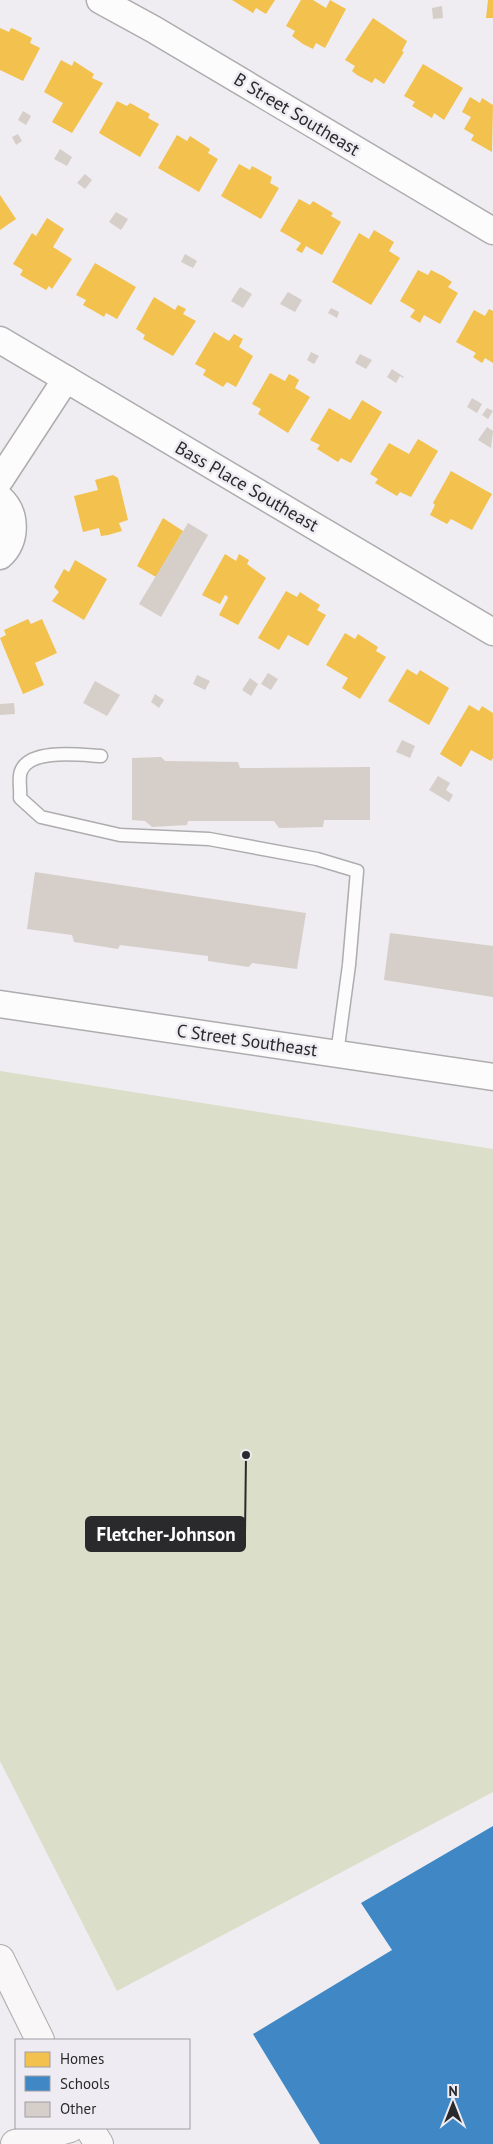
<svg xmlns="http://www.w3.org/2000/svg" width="493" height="2144" viewBox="0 0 493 2144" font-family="'PT Sans',sans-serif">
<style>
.green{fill:#dbdec9}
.homes{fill:#f2c14e}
.schools{fill:#3f88c5}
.building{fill:#d6cec8}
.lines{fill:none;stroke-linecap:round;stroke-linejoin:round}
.lane-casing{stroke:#adacae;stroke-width:15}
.street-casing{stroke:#adacae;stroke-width:29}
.secondary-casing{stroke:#adacae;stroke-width:30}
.lane{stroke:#fdfcfd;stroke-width:12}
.street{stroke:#fdfcfd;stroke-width:26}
.secondary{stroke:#f9f7f7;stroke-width:28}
.labels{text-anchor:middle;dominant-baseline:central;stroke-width:5;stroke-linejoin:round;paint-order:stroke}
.street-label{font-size:18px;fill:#2a2a2c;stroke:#eeecf2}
.leader{fill:none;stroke:#2a2a2c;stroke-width:2}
.callout-dot{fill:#2a2a2c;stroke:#eeecf2;stroke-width:2}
.callout{fill:#2a2a2c;stroke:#2a2a2c;stroke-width:2}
.callout-label{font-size:19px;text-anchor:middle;font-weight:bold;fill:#fff}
</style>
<rect width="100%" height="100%" fill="#efedf1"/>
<polygon class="green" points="0,1071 493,1149 493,1792 117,1991 0,1761"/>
<g class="homes">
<polygon points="232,0 275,0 266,14 256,8 253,13"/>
<polygon points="301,0 313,0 326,8 330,0 346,9 325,48 316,43 313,49 303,44 292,36 295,31 286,26"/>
<polygon points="488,0 493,0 493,18 486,18"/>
<polygon points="373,18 407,41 402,51 404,52 384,84 375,78 372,83 357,75 352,71 355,66 345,60"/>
<polygon points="0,28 9,32 11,28 14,29 32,38 30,43 40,48 23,81 0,70"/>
<polygon points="61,60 72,66 74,61 94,74 92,78 103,83 72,133 52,122 63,103 44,92"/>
<polygon points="423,64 463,88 444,120 434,113 432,118 412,106 415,102 404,96"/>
<polygon points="470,97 480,103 482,98 493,105 492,152 471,140 474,135 464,129 471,117 462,112"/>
<polygon points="117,101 127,106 130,103 150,114 148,118 159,124 140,157 99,133"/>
<polygon points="177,135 187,141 190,136 210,149 208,153 218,159 199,192 158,168"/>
<polygon points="239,164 250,170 252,166 272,177 270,183 279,188 261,219 221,196"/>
<polygon points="0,195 16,219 0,230"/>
<polygon points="299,199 310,205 313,201 333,213 331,216 341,222 322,255 306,246 302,253 296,250 301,243 280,231"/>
<polygon points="47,218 64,229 53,247 72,259 52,289 49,286 46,290 20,275 23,270 13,264 32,233 36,236"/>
<polygon points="374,230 394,242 389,251 400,258 371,305 332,282 359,233 369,239"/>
<polygon points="95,263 136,287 117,319 106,313 104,317 94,311 83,305 86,300 76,295"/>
<polygon points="418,270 428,275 431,270 443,276 452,282 448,287 458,293 440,324 424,315 420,323 417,321 410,317 415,310 400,301"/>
<polygon points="154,297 175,310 178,305 186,309 183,314 196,321 173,356 143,339 145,335 136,329"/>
<polygon points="489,309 493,311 493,363 485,358 482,363 473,357 476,353 456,342 474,310 485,316"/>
<polygon points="214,332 229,341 234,334 243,339 239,347 253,356 236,387 227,382 223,387 203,375 206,370 195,364"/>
<polygon points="270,373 285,381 289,374 295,377 299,380 295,388 310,397 288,433 258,414 261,409 252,404"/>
<polygon points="362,400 382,412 351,463 341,458 338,462 317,449 320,445 310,440 329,408 350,420"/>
<polygon points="418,439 438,451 411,497 400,492 397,496 375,483 378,479 370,474 389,443 409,454"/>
<polygon points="451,471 492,494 472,530 451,519 447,524 430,515 435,505 433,503"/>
<polygon points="113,475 118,478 128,520 119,523 122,531 108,535 101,536 99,528 83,532 74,496 98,490 95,480"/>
<polygon points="163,518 183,531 156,577 137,566"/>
<polygon points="225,554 236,561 239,554 249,560 247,564 266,578 238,625 219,615 228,598 227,596 225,595 220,604 202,595"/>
<polygon points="75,560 107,579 84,620 52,601 59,592 54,587 64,569 69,572"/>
<polygon points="286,591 297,597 300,592 309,598 320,605 317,610 326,615 308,646 288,635 279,650 258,638"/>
<polygon points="28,619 31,624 42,619 57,653 35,663 44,685 23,694 0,638 6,635 4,630"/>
<polygon points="345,633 355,639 358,634 378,647 376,651 386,657 360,699 342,688 348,678 326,665"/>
<polygon points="407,669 417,675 420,670 449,688 429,725 388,701"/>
<polygon points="469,705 479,711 482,706 493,713 493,758 491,761 471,750 461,767 440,754"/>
</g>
<polygon class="schools" points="493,1826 493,2144 320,2144 253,2034 392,1950 361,1903"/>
<g class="building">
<polygon points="442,6 443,18 433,19 432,8"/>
<polygon points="23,111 31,116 26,125 18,120"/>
<polygon points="18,134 22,141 16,145 12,137"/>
<polygon points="60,149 72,157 67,166 54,159"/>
<polygon points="85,174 92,180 85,189 77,183"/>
<polygon points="116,212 128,219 121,230 109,222"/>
<polygon points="185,254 197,261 193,268 181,262"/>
<polygon points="240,287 252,294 243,308 231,301"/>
<polygon points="288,292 302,300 295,312 280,304"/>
<polygon points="331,308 339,312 337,318 328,313"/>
<polygon points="311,352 319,356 314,364 307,360"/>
<polygon points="360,354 372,360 366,369 355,363"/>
<polygon points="392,369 404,377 403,378 400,376 396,383 387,377"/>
<polygon points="472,398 482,404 477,413 467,407"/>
<polygon points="487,408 493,411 488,419 482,415"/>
<polygon points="487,427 493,431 491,448 478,440"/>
<polygon points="188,523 208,535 161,617 139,604"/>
<polygon points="268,673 278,679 271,690 261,684"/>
<polygon points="197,675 210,681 205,690 193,684"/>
<polygon points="250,678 258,684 251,696 242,690"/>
<polygon points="95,681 120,695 107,716 83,703"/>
<polygon points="155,694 164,700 159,708 151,702"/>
<polygon points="14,703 15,714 0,715 0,704"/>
<polygon points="402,740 415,746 410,758 396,752"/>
<polygon points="161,757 165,761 238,762 240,768 370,767 370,820 324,820 323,827 279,828 274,821 188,821 187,825 152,827 145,821 132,820 132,758"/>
<polygon points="438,776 450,783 446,790 453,795 449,802 429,790"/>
<polygon points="35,872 306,913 297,969 252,963 249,967 208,961 208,956 120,945 118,949 74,942 72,935 27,929"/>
<polygon points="390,933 493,946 493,997 384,980"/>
</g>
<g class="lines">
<defs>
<path id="lane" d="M101,756C81,755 30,748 21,771C18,778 21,790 20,798L41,817L120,835L209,839L317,859L357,871L349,965L337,1054"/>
<g id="street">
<polyline points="100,0 153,29 493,231"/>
<polyline points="0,340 493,632"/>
<polyline points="0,480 66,379"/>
<path d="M0,498C17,513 17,542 0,556"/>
<polyline points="0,1004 493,1077"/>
</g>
<g id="secondary">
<polyline points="0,1959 40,2040"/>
<polyline points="89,2128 99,2144"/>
<polyline points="15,2144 70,2128"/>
</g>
</defs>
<use href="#lane" class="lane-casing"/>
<use href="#street" class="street-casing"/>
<use href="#secondary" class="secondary-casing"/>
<use href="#lane" class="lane"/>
<use href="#street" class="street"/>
<use href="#secondary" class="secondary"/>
</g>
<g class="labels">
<g class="street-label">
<text transform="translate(297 114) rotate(31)">B Street Southeast</text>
<text transform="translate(247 486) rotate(30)">Bass Place Southeast</text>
<text transform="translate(247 1040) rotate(8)">C Street Southeast</text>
</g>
</g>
<path class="leader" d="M246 1455L245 1534"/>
<circle class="callout-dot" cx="246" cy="1455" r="5"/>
<rect class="callout" x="86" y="1517" width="159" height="34" rx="5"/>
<g class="callout-label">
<text x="166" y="1541">Fletcher-Johnson</text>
</g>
<rect x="15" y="2039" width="175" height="90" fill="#eeecf2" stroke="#a09ea3"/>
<rect x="25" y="2052" width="25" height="15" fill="#f2c14e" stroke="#a09ea3"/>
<text x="60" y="2064" font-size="15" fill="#2a2a2c">Homes</text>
<rect x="25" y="2076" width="25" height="15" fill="#3f88c5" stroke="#a09ea3"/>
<text x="60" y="2089" font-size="15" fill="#2a2a2c">Schools</text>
<rect x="25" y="2102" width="25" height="15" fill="#d6cec8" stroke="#a09ea3"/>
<text x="60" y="2114" font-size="15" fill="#2a2a2c">Other</text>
<g transform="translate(453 2104)" stroke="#eeecf2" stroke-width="4" paint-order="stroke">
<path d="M0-4L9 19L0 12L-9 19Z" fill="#2a2a2c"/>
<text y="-8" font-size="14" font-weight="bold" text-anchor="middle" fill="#2a2a2c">N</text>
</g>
</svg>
